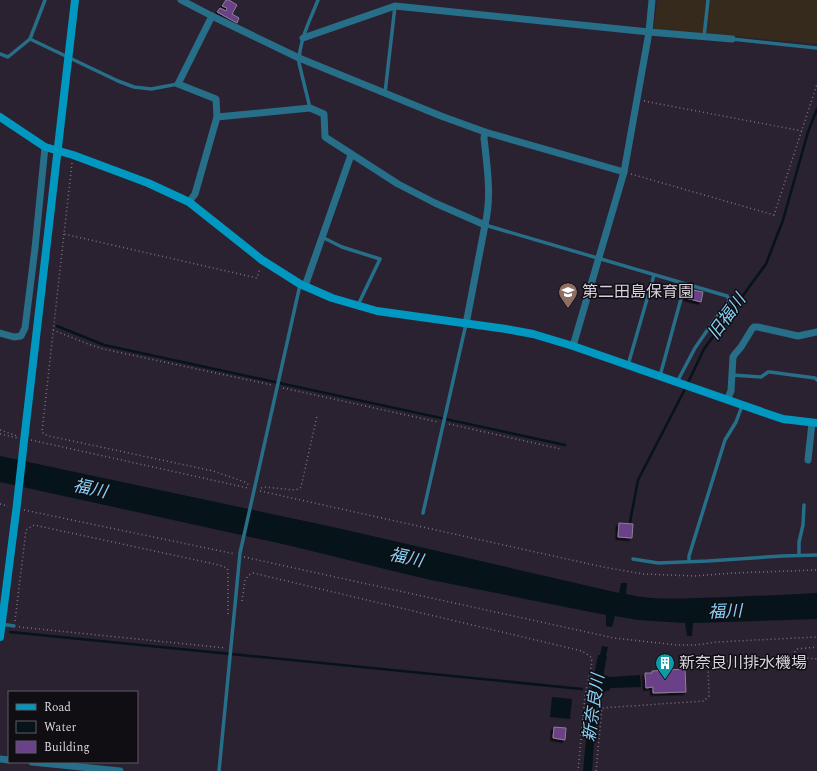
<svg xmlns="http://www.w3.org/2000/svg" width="817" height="771" viewBox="0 0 817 771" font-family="Spectral,'Noto Sans JP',serif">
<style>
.education{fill:#362a1c}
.water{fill:#061319}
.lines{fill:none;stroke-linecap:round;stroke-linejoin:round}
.stream{stroke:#061319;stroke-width:2.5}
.building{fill:#6b4188;stroke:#8b8194;filter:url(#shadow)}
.path{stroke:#7b7481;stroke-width:1.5;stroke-dasharray:1 3;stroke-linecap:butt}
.lane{stroke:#276e88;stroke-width:3.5}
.street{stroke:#276e88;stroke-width:7}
.secondary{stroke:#0097c1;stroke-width:8}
.labels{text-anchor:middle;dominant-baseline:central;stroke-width:3;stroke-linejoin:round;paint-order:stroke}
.poi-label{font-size:16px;fill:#d8d3dd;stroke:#100d13;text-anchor:start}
.water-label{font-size:17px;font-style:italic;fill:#88d2f6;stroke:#100d13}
</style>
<defs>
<filter id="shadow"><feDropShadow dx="-2.5" dy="2.5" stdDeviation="0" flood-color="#0009"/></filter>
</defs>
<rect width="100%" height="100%" fill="#2a2131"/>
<polygon class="education" points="657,0 817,0 817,44 656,29 654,27"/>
<g class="water">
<path d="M0,456L333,527L619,593L621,583H627L626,594C650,600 675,599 699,598C739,597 778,595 817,593V619L693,623L692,636H687L685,623L638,620L615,616L612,627L606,626V615L426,579L287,545L0,482Z"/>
<path d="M602,646L608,647L606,656H607L604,671V675L610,677L640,675L641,687L610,688V690C604,691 600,695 597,700L592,771H583L590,697L598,655H600Z"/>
<polygon points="552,697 572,699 570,719 550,717"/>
</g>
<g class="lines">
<g class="stream">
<polyline points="57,326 104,345 565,445"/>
<polyline points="630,522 638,480 684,391 704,349 766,264 783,220 808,132 817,109"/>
<polyline points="10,632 582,689"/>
</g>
</g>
<g class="building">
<polygon points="226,0 229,0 237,5 232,14 239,18 237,23 217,12 220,8 226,11 227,8 222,6"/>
<polygon points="688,289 703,292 701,302 686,298"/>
<polygon points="619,523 633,524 632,538 618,537"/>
<polygon points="685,669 686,692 653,693 653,687 646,688 645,673 652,673 652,671"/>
<polygon points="554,727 566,728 565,740 553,738"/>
</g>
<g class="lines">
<g class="path">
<polyline points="644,101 802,131"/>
<polyline points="72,163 64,234 257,278 260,268"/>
<polyline points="631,174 774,215 817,84"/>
<polyline points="64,234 42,432 44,434 49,436 213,471 245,482 249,485"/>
<polyline points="53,330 88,344 103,349 272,385"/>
<polyline points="283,388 438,422"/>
<polyline points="449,424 561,449"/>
<polyline points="0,430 17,436"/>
<polyline points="0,434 18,438"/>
<polyline points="31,440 248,488"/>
<polyline points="261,488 264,487 295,490 299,489 301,487 317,416"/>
<polyline points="260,491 603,567 643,574 695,576 733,573 817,570"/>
<polyline points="0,504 8,506"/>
<polyline points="24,510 235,554"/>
<polyline points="244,557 614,638 677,645 696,645 717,642 817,637"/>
<polyline points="242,601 245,580 249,575 253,573 582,651 591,657 592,662 585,696 578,771"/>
<polyline points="15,621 26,530 34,525 219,565 227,568 228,571 228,617"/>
<polyline points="19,627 226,648"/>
<polyline points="794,656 795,651 797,649 817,647"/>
<polyline points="596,771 602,708 704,701 709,696 708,665 713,662 794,657 817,659"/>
</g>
<g class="lane">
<polyline points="704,37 708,0"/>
<polyline points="30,39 118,81 134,87 151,89 178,84"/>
<polyline points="732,39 817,48"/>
<polyline points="0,54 8,57 30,39 45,0"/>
<polyline points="385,93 395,6"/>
<path d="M310,108L299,63C299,41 310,20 318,0"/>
<polyline points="485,225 727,296 729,299 728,302 713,322 695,348 677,382"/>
<polyline points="322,237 342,247 380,259 358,305"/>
<polyline points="628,365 654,275"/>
<polyline points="732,375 761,377 768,372 770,372 815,378 817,380"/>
<polyline points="660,376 685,284"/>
<polyline points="423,513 466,324"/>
<polyline points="799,555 799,542 803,525 804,505"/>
<polyline points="633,559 658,563 708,561 782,556 817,555"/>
<polyline points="689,561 689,556 725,440 736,422 742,406"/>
<polyline points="1,624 14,626"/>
<polyline points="219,771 240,553 300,285"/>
</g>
<g class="street">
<polyline points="181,0 212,16 299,58 441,116 485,132 624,172"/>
<polyline points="303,38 395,6 649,32 732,39"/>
<polyline points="217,117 310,108 324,114 325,137 398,184 435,203 485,225"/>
<polyline points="189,202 195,194 217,117 216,99 178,84 212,16"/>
<polyline points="305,286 351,155"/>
<path d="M466,324L485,225C492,196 487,166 484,138L485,132"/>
<polyline points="0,333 14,337 21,336 25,328 35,248 45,147"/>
<polyline points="573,346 624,172 649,32 652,0"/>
<polyline points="727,400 731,391 733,357 735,354 741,347 752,329 754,327 758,327 798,336 817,332"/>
<polyline points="808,460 812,423"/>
<polyline points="0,759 9,760"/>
<polyline points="32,762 120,771"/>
</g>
<g class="secondary">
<polyline points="0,117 45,147 73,155 148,183 189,202 262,260 300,284 332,298 377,311 506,329 533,334 573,346 771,415 783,419 817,423"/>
<polyline points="0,637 17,504 24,441 75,0"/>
</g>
</g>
<defs>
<symbol id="school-pin" viewBox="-11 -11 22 30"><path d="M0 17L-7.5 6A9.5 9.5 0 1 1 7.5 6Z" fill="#8d6e63" stroke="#100d13"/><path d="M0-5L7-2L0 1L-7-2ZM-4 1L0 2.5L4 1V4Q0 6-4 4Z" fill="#fff"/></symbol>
<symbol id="building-pin" viewBox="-11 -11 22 30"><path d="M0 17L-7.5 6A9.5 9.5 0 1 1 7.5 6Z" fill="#0f9aa8" stroke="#100d13"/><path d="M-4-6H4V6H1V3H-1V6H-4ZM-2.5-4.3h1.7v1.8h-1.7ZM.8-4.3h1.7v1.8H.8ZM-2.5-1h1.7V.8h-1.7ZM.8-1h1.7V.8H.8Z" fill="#fff"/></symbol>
</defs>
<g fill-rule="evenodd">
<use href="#school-pin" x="557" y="281" width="22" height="30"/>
<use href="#building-pin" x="654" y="652" width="22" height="30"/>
</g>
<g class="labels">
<g class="poi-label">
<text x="582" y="292">第二田島保育園</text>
<text x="679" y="663">新奈良川排水機場</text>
</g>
<g class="water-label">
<text transform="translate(727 317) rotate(-54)">旧福川</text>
<text transform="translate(90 489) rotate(12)">福川</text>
<text transform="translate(406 558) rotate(12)">福川</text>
<text transform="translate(725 612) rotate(-2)">福川</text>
<text transform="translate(594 708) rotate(-82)">新奈良川</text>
</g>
</g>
<rect x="8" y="691" width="130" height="72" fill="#100d13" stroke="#605c64"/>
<rect x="16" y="704" width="20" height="6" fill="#0097c1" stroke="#605c64"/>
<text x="44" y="711" font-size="12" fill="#d8d3dd">Road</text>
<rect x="16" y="721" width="20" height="12" fill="#061319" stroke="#605c64"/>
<text x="44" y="731" font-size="12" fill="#d8d3dd">Water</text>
<rect x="16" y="741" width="20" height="12" fill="#6b4188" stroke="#605c64"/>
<text x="44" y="751" font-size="12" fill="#d8d3dd">Building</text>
</svg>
